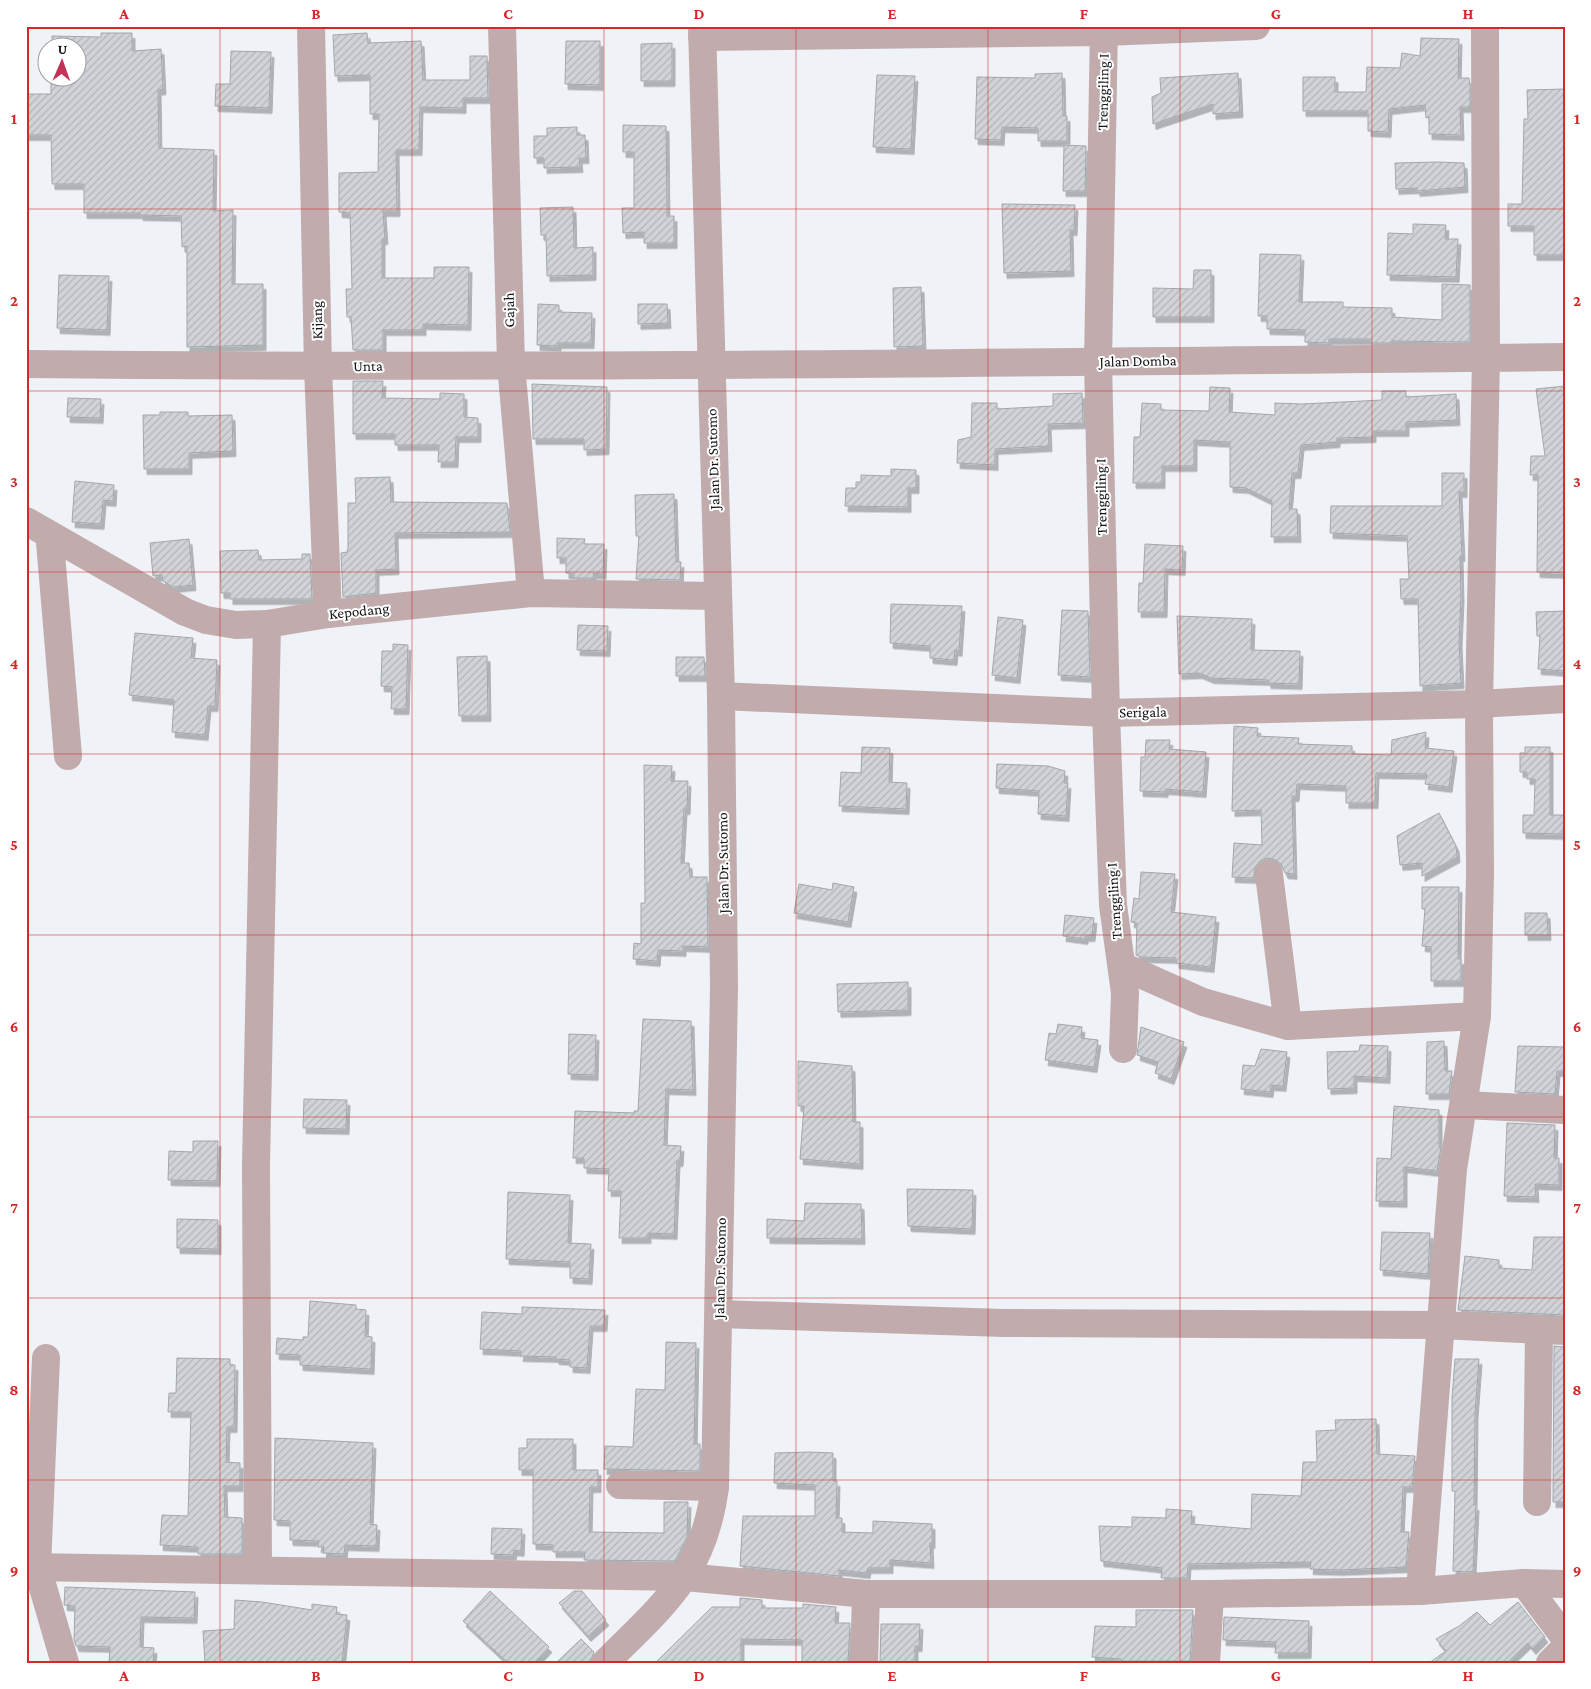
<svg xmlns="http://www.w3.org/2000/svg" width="1591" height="1689" viewBox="0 0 1591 1689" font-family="'Crimson Pro',serif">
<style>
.building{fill:url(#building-hatch);stroke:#a3a6aa;filter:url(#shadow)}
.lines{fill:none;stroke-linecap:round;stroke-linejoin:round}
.minor{stroke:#c2abad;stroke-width:28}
.grid{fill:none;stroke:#d62828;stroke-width:1;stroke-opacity:0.55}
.labels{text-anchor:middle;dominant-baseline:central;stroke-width:4;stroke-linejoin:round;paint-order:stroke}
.street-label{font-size:15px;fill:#101213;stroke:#fff}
.neatline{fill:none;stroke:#d62828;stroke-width:2}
.grid-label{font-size:16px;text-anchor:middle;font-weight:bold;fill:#d62828}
</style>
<defs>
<pattern id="building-hatch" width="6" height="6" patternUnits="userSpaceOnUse" patternTransform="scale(1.25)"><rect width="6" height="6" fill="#d0d4d8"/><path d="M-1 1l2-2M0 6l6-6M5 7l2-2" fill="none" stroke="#b2b5b8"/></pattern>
<filter id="shadow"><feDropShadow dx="3" dy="5.5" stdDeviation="0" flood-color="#0004"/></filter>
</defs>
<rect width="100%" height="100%" fill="#eff3f7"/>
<g class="building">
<polygon points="101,33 132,33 132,51 161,49 163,89 158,90 159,148 214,150 213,211 233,210 232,284 263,284 263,345 187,347 187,246 182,247 181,216 140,215 140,213 84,213 84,184 52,184 51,135 26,135 26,94 51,94 51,78 78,78 78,48 52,48 52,36 101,37"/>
<polygon points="367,33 368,43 421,41 423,80 470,80 470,56 487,56 488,98 463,98 463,108 420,107 419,150 396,150 397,211 383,211 385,239 382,239 382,278 434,278 434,267 469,267 468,325 423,324 423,330 383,330 383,350 353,350 351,317 347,317 346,289 352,289 350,213 339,212 339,173 378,172 379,114 370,114 370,75 335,76 333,35"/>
<polygon points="1421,38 1459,39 1458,78 1469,78 1470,86 1470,107 1460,107 1461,135 1429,134 1429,117 1426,118 1425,105 1389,109 1388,132 1368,131 1368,111 1303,111 1303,77 1335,77 1335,92 1366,92 1367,67 1400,68 1402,53 1420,56"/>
<polygon points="566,41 600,41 600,85 565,84"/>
<polygon points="672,43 672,81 641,81 641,44"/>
<polygon points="231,51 271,52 269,108 215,106 216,84 230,84"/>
<polygon points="1062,73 1063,116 1067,116 1067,141 1038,141 1038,128 1002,127 1001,140 975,139 977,77 1035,78 1035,74"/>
<polygon points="1238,73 1240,112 1213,114 1213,104 1153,124 1152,97 1161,93 1160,78"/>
<polygon points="877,75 915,76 911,149 873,147"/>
<polygon points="1565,89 1565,255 1534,255 1534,226 1508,226 1508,204 1522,204 1524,119 1528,119 1527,90"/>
<polygon points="623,125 666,126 667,216 674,216 674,243 644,243 644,232 623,233 622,208 634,208 634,152 623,152"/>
<polygon points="577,127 577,135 585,135 586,158 579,158 580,167 544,168 544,158 534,158 534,136 547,136 547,128"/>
<polygon points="1064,145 1086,146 1085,191 1063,191"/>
<polygon points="1438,162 1464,163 1465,187 1417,191 1417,188 1396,189 1395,163"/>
<polygon points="1002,204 1075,205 1074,230 1070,230 1071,271 1004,273"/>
<polygon points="573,207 574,248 593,247 593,275 547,276 546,235 541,235 540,208"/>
<polygon points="1413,224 1446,225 1445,239 1458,239 1456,277 1387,275 1388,233 1413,234"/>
<polygon points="1260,254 1301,255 1299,302 1343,302 1343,307 1392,308 1392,317 1442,320 1442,284 1470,285 1470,342 1392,341 1392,343 1371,343 1371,339 1329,339 1329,343 1305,342 1305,330 1267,329 1267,316 1258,316"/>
<polygon points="1194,270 1211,270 1211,317 1153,317 1153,288 1193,289"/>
<polygon points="59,275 109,276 107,330 57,328"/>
<polygon points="921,287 923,346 894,347 893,288"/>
<polygon points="538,304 559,305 559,312 592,313 591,343 558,343 558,346 537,345"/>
<polygon points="638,304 667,304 668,323 638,324"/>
<polygon points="353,381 383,381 382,398 440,399 440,393 464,394 464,417 478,418 478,437 456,437 455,462 438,462 439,445 395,445 395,434 353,434"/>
<polygon points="532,384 607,387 606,449 584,450 584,439 533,439"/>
<polygon points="1565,386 1565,573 1537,572 1538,475 1530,475 1531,456 1545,456 1536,389"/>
<polygon points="1210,387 1230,388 1229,412 1275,415 1275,403 1302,404 1382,400 1382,391 1406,391 1406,397 1456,394 1457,420 1406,422 1406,431 1373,431 1373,437 1337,438 1337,442 1301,445 1298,473 1292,473 1289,509 1297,509 1298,537 1271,537 1272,501 1246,488 1230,487 1230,442 1194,440 1194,466 1162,466 1162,483 1133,483 1134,437 1140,437 1142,403 1161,404 1161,410 1209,411"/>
<polygon points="1082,393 1083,423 1048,424 1049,446 995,449 995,465 957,463 958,440 971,437 972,403 997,403 997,409 1053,406 1053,394"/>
<polygon points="68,398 101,399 100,418 67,417"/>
<polygon points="160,412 188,412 188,416 232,415 233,451 189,453 189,469 144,469 143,415 160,415"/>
<polygon points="891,469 916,470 916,488 908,488 908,507 845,506 846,488 856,488 856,482 861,482 861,475 891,476"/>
<polygon points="1442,473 1464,473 1464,492 1459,492 1462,556 1460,556 1461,597 1459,642 1461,683 1420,686 1418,599 1401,599 1400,579 1409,579 1407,536 1330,533 1331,506 1442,506"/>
<polygon points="390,477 391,502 507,503 510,532 395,533 396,569 376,570 376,593 343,597 341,553 347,552 348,548 348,503 356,503 355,478"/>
<polygon points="75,481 114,485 113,501 103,500 101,524 72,522"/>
<polygon points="674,494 676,562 681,562 680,580 636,579 639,536 636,536 635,495"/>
<polygon points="557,538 585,539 584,544 604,544 603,574 593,573 594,578 574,578 574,574 566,573 566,558 557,558"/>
<polygon points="189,539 193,585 173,587 163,581 162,575 153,576 150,543"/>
<polygon points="1145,544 1183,546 1182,570 1165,569 1164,612 1138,612 1139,583 1143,583"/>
<polygon points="258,550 259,560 302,559 302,554 310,554 312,599 230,599 230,593 221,593 220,551"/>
<polygon points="891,604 962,606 959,651 955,650 954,660 930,658 930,646 890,643"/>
<polygon points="1062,610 1088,611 1090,677 1058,675"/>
<polygon points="1565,611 1565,671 1538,669 1540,636 1537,636 1536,612"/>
<polygon points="1177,616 1252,619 1251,650 1300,651 1299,684 1268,683 1268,680 1211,678 1199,673 1179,674"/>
<polygon points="998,617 1023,620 1017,678 992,675"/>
<polygon points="578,625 608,626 607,651 577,650"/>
<polygon points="135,633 193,638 191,658 217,660 215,706 208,706 205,735 172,732 174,700 129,695"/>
<polygon points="393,644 408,645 406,709 391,709 392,687 381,686 382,651 393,651"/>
<polygon points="487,656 488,716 459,716 457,657"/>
<polygon points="676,657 704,657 705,676 676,676"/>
<polygon points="1234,726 1258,728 1257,736 1299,738 1298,744 1352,746 1352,754 1391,755 1392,740 1426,732 1425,748 1454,751 1449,787 1425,784 1427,774 1376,773 1375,803 1346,803 1346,786 1297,784 1296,796 1292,796 1294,874 1285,873 1281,864 1276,860 1268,858 1260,861 1255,868 1254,878 1232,877 1234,843 1262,845 1261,810 1232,811"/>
<polygon points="1146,740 1170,740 1169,749 1206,752 1203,792 1165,789 1165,792 1140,791 1141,757 1145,757"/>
<polygon points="862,747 890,748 889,782 907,783 906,809 839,806 841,772 861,773"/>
<polygon points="1525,747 1550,747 1550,815 1564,815 1563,834 1523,833 1523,815 1534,815 1535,779 1527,779 1527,772 1520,772 1520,753 1525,753"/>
<polygon points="997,764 1048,766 1065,771 1064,783 1068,783 1066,816 1038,814 1039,791 996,788"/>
<polygon points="644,765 672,766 671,781 688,781 687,809 684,809 681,863 689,863 690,877 707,877 708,947 683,946 683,951 658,950 657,961 633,959 634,943 641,944 641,903 645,903"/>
<polygon points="1439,813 1456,846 1457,857 1422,876 1422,863 1400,865 1397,836"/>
<polygon points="1141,872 1175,874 1171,912 1216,917 1211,967 1176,963 1176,958 1141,957 1136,955 1137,923 1131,922 1134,898 1139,899"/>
<polygon points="833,883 854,887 848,922 794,913 799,884 832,890"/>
<polygon points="1422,887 1459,887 1458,959 1461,959 1461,981 1431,981 1431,947 1422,946 1425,909 1422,909"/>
<polygon points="1525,913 1547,913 1548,935 1525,935"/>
<polygon points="1065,915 1094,918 1092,936 1085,936 1085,939 1063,936"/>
<polygon points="908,982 908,1010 838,1012 837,984"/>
<polygon points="643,1019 691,1021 693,1090 666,1089 664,1145 681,1146 680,1161 677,1161 674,1234 648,1233 648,1238 619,1238 621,1191 608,1191 609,1169 584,1168 584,1158 573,1158 575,1111 634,1113 634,1111 638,1111"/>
<polygon points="1058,1024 1082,1027 1081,1038 1098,1040 1094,1067 1045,1060 1049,1033 1056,1034"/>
<polygon points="1141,1027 1184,1042 1171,1079 1155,1073 1158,1062 1137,1055"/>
<polygon points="569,1034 596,1035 595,1075 568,1074"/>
<polygon points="1444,1041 1445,1071 1452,1071 1449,1094 1426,1094 1427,1042"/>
<polygon points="1360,1045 1388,1046 1387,1078 1354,1076 1354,1088 1328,1089 1327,1052 1359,1051"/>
<polygon points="1518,1046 1565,1047 1565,1071 1557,1071 1555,1094 1515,1092"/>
<polygon points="1261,1049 1287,1052 1283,1086 1271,1085 1270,1092 1241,1089 1243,1065 1255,1066"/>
<polygon points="798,1061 852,1066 853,1122 860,1122 860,1164 800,1159 804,1106 798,1106"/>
<polygon points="304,1099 347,1100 346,1129 303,1128"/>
<polygon points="1394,1106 1439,1110 1439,1147 1441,1147 1437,1171 1404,1167 1404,1202 1376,1201 1377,1158 1391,1159"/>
<polygon points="1507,1123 1555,1125 1554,1158 1559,1158 1559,1185 1535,1184 1536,1197 1504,1196"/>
<polygon points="193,1141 218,1141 217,1181 168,1180 169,1151 193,1152"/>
<polygon points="907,1189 973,1190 972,1229 908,1226"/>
<polygon points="508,1192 570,1195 568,1243 591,1244 589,1279 570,1278 570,1262 506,1259"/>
<polygon points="805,1203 861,1204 862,1239 767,1238 767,1219 804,1221"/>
<polygon points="177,1219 218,1220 218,1249 177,1248"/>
<polygon points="1382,1232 1430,1233 1428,1274 1380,1270"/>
<polygon points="1534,1237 1565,1237 1565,1315 1458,1310 1465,1256 1499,1260 1499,1268 1532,1270"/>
<polygon points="310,1301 356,1305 356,1309 366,1310 365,1336 372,1337 371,1369 300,1365 300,1355 276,1354 277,1338 303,1340 303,1337 308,1337"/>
<polygon points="522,1307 605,1310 604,1326 590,1326 587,1368 570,1367 570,1360 556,1359 556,1357 520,1356 521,1351 480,1349 482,1312 522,1314"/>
<polygon points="666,1342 696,1343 694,1444 700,1444 700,1471 604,1469 605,1446 633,1447 636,1389 665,1390"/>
<polygon points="1554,1346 1565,1347 1565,1502 1553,1502"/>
<polygon points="177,1358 230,1359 230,1365 235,1365 234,1427 227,1427 226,1462 240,1463 240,1486 224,1486 225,1517 242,1518 242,1554 198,1554 198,1547 160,1545 162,1515 188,1516 191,1412 168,1412 169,1393 176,1393"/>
<polygon points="1455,1359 1479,1359 1475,1413 1474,1505 1476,1505 1473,1571 1467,1572 1453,1571 1455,1491 1452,1491 1452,1398"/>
<polygon points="1376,1419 1377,1454 1415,1456 1412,1487 1403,1487 1401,1532 1409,1532 1406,1567 1340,1570 1310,1569 1311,1562 1188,1564 1187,1578 1161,1578 1162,1568 1101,1561 1099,1526 1132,1527 1132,1517 1166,1518 1166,1509 1192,1511 1191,1524 1251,1529 1252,1494 1301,1496 1303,1462 1317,1462 1316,1431 1336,1430 1335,1420"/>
<polygon points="275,1438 373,1443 370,1524 377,1525 376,1546 345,1545 344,1554 323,1553 324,1547 318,1547 319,1541 290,1540 290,1521 274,1520"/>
<polygon points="527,1439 573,1439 573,1470 598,1470 598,1487 590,1487 589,1532 664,1533 664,1502 688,1502 687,1537 675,1561 584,1560 585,1552 553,1552 553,1545 533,1544 533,1470 519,1470 519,1448 527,1448"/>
<polygon points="809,1452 833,1453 833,1481 837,1481 836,1518 842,1518 842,1532 873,1533 873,1521 932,1524 932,1543 930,1543 931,1563 890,1560 890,1568 868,1568 867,1573 839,1570 839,1576 740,1566 743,1516 815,1516 815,1485 774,1483 775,1453"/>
<polygon points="492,1528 522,1529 521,1551 514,1550 513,1555 491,1554"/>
<polygon points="65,1587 195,1592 194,1618 141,1617 140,1647 154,1648 153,1663 109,1663 110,1647 76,1646 74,1639 75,1606 64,1605"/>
<polygon points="490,1591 549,1647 534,1663 508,1663 463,1621"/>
<polygon points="574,1591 582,1591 606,1620 588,1636 559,1603"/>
<polygon points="740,1598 762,1600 762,1608 803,1608 803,1604 836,1607 835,1623 850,1623 848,1663 802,1663 802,1640 741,1639 741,1663 655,1663 712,1607 740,1607"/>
<polygon points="235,1600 262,1602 312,1610 312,1604 337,1607 336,1614 347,1615 342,1663 205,1663 203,1631 234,1629"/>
<polygon points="1518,1602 1545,1637 1533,1649 1528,1643 1507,1663 1429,1663 1446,1651 1436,1639 1459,1626 1477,1612 1490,1625"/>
<polygon points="1136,1610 1193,1610 1190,1661 1121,1661 1121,1659 1092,1657 1095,1626 1136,1627"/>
<polygon points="1224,1617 1309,1621 1308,1653 1275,1653 1276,1642 1223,1640"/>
<polygon points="881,1624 920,1624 919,1646 915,1646 915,1663 880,1663"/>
<polygon points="581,1639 594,1652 590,1663 556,1663"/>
</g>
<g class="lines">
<g class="minor">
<polyline points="311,26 318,367 328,614"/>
<polyline points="502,26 511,364 531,593"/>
<polyline points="1104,26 1098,362 1106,713 1113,905 1125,993 1123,1049"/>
<polyline points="702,37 1104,32 1256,26"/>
<path d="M26,364C539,369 1052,362 1565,357"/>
<polyline points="26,521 185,612 206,620 236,625 267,624 328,614 531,593 717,596"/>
<polyline points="50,542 68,756"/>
<polyline points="721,696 1106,713 1479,704 1565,699"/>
<polyline points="1269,874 1288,1026"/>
<polyline points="1122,966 1203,1002 1288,1026 1477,1016"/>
<polyline points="1464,1105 1565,1110"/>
<polyline points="719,1314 1004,1323 1441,1325 1565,1331"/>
<polyline points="46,1358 37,1567 65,1663"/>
<polyline points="620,1485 715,1487"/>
<polyline points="1537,1502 1539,1329"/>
<polyline points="26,1567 685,1577 866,1594 1210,1594 1420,1591 1524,1583 1565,1638"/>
<polyline points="258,1570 256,1165 267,624"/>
<polyline points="1524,1583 1565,1584"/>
<polyline points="1420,1591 1453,1169 1477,1016 1480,873 1479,704 1486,358 1485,26"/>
<path d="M605,1663C663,1605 704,1574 715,1487L724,987L721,696L702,26"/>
<polyline points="864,1663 866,1594"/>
<polyline points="1206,1663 1210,1594"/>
<polyline points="1550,1663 1565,1648"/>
</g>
</g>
<path class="grid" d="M220,26V1663M412,26V1663M604,26V1663M796,26V1663M988,26V1663M1180,26V1663M1372,26V1663M26,209H1565M26,391H1565M26,572H1565M26,754H1565M26,935H1565M26,1117H1565M26,1298H1565M26,1480H1565"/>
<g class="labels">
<g class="street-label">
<text transform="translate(1103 92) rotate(-89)">Trenggiling I</text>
<text transform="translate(509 310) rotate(-91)">Gajah</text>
<text transform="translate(317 320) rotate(-91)">Kijang</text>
<text transform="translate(1138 361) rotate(-1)">Jalan Domba</text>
<text transform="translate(368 366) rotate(-1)">Unta</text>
<text transform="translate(713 459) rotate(-92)">Jalan Dr. Sutomo</text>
<text transform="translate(1101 497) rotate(-91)">Trenggiling I</text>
<text transform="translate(359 611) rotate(-6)">Kepodang</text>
<text transform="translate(1143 712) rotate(-1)">Serigala</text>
<text transform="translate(723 863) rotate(-91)">Jalan Dr. Sutomo</text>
<text transform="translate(1114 901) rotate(-94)">Trenggiling I</text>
<text transform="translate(720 1268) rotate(-89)">Jalan Dr. Sutomo</text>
</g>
</g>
<rect width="1591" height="1689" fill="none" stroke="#ffffff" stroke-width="55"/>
<g transform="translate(62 62) rotate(2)"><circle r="24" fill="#ffffff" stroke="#9fa0a1"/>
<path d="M0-4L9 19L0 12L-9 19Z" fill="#c33356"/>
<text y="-8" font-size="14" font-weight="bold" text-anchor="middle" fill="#101213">U</text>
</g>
<rect x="28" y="28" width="1536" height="1634" class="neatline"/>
<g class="grid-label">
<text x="124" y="19">A</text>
<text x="316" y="19">B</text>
<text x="508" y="19">C</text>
<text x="699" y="19">D</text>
<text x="892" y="19">E</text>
<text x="1084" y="19">F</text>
<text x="1276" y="19">G</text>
<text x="1468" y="19">H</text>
<text x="14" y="124">1</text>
<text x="1577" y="124">1</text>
<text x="14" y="306">2</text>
<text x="1577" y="306">2</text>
<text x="14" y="487">3</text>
<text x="1577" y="487">3</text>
<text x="14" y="669">4</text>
<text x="1577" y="669">4</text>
<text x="14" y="850">5</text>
<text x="1577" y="850">5</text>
<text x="14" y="1032">6</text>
<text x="1577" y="1032">6</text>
<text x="14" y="1213">7</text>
<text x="1577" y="1213">7</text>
<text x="14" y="1395">8</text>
<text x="1577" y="1395">8</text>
<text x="14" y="1576">9</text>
<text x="1577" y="1576">9</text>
<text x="124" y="1681">A</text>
<text x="316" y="1681">B</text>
<text x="508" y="1681">C</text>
<text x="699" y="1681">D</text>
<text x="892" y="1681">E</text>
<text x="1084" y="1681">F</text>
<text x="1276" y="1681">G</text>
<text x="1468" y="1681">H</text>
</g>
</svg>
